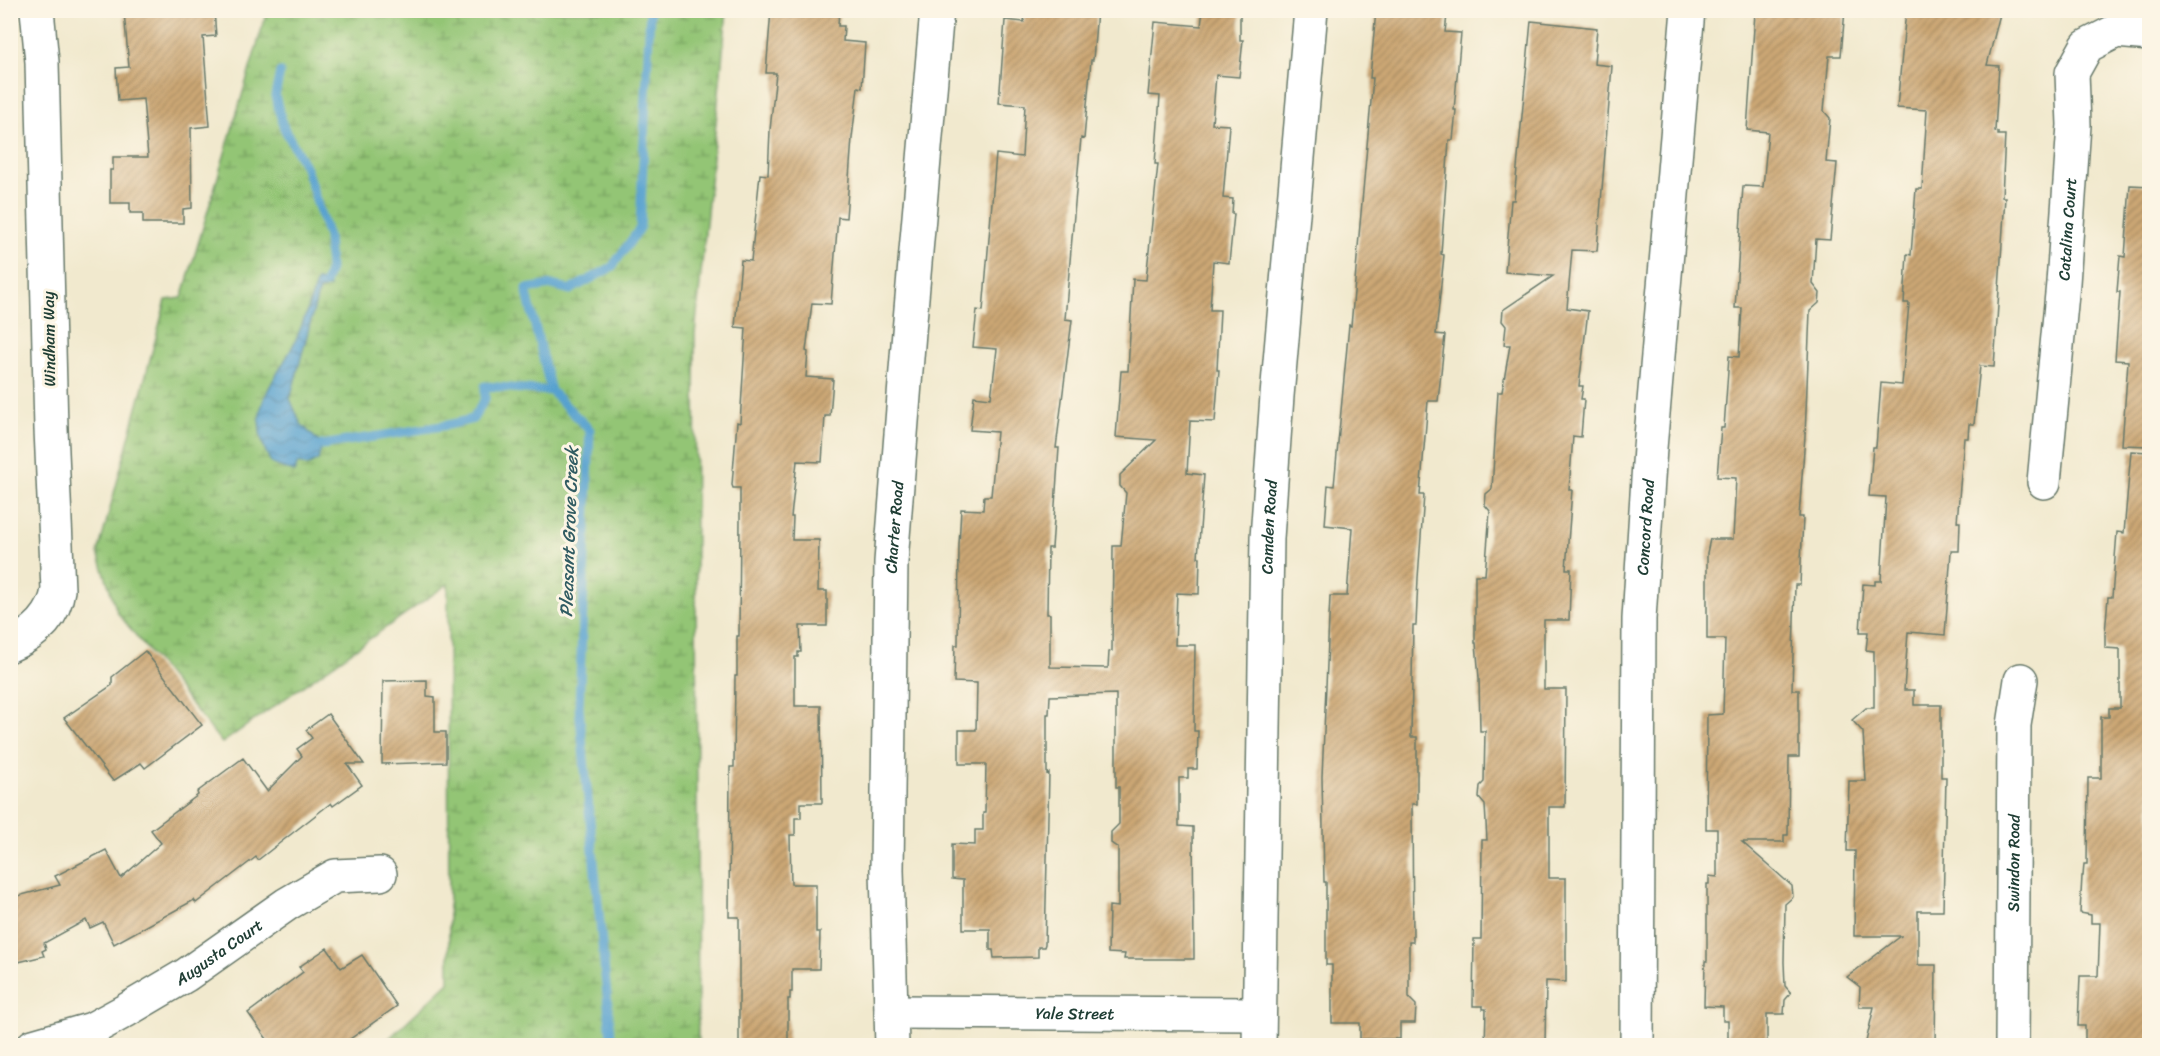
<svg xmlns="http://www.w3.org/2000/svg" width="2160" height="1056" viewBox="0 0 2160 1056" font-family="Sriracha,sans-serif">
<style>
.wetland{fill:url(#wetland-marsh);stroke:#598154;stroke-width:1.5}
.water{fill:url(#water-waves);stroke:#3b6f82;stroke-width:1.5}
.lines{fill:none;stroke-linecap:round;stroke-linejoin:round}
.stream{stroke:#57a1cf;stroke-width:9}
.building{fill:url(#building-hatch)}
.street-casing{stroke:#68796a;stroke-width:36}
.street{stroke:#fff;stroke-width:33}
.labels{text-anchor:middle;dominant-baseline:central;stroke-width:6;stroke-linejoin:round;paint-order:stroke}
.street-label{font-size:16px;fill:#1f3d34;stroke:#fcf5e5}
.water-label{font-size:18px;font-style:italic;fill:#305b62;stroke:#fcf5e5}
</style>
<defs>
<pattern id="wetland-marsh" width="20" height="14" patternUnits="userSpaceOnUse" patternTransform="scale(1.5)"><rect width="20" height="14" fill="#93c575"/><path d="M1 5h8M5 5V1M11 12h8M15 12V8" fill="none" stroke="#77a161"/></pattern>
<pattern id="water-waves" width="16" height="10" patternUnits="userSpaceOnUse" patternTransform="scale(1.5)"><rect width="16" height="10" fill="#57a1cf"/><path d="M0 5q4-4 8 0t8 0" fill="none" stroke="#4784a9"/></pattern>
<pattern id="building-hatch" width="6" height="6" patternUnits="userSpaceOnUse" patternTransform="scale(1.5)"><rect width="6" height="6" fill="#cca775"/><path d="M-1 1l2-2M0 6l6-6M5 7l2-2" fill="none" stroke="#a58961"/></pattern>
</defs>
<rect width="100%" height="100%" fill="#fcf5e5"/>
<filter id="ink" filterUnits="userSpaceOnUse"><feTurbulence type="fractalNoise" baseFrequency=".0167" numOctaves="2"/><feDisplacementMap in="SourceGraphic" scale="12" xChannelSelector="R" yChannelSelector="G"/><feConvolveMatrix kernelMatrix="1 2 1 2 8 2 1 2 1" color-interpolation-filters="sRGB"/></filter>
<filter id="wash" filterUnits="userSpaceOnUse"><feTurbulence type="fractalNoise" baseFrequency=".008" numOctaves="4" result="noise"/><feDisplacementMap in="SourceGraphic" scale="24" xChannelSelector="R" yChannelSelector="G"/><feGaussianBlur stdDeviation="1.35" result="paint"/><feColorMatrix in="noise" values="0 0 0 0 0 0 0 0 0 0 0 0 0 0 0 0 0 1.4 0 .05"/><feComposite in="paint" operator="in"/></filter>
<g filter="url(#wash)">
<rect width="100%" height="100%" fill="#f1e9ce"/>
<polygon class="wetland" points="267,11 727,11 695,334 698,1045 382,1045 449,982 448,584 222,743 117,612 98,553 166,300 182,298"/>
<path class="water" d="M317,280L330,287L319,290L290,399L301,424L322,445L318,460L307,466L298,463L294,472L272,464C240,408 276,385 297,337C305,319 311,299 317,280Z"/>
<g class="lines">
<g class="stream">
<polyline points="280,72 275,96 284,128 306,168 328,237 330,269 325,284"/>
<polyline points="322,445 448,425 473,419 485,399 485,386 551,391"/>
<polyline points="612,1046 579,707 590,430 551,391 526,289 552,285 570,290 612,267 640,228 650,10"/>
</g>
</g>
<g id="blocks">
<g class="building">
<polygon points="130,10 214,10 216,36 203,37 210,126 191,128 192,208 183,209 183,223 143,223 143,213 130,213 130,203 110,203 110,170 113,170 113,157 148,157 143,99 118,101 116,68 129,67 124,12"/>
<polygon points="771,10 839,10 838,26 844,26 843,41 865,43 862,88 858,87 852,138 846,218 838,217 831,304 812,303 806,351 808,352 806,377 833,379 830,416 825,416 822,462 797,461 791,517 793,517 792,540 819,540 818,591 827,591 827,626 800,626 801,652 798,652 798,657 795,657 795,706 821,706 822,803 801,803 801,818 795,818 795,835 790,835 791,884 816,884 816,932 820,932 819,969 792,969 792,992 790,992 790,999 788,999 788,1046 739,1046 739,917 729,917 730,767 734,767 735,676 737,676 737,636 739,636 740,518 740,488 733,488 732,485 737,422 740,423 746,328 735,327 741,260 751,261 760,174 768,175 770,130 776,73 766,73"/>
<polygon points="1025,10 1097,10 1093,60 1091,60 1084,139 1081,138 1075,203 1065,319 1072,320 1056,448 1059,448 1052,548 1048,548 1047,614 1050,614 1050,667 1108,668 1109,652 1112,651 1113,546 1121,546 1126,493 1120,486 1120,475 1156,440 1116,437 1121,371 1128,371 1133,279 1146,280 1158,164 1155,164 1160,96 1148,95 1155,22 1201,26 1203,10 1240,10 1240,40 1243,40 1239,77 1216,75 1212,124 1229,125 1223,198 1233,199 1232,214 1234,214 1229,263 1213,261 1210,310 1220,310 1217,370 1219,370 1215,422 1190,421 1187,473 1204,475 1198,557 1200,557 1199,594 1177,593 1175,645 1195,645 1194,731 1198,731 1197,769 1188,769 1188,778 1179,778 1179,826 1193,827 1194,959 1124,959 1125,954 1108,953 1109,906 1118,907 1118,848 1111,843 1111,832 1119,824 1119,787 1116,787 1116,694 1050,696 1049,714 1047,714 1047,774 1049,773 1045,944 1044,947 1038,947 1038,957 994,958 993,950 990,950 990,929 963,929 963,880 952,879 952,844 975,845 975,830 983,830 983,813 985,813 986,764 959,764 959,730 976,730 977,683 954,682 955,645 958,645 959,545 961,509 983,510 984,496 991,496 997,432 970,430 974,396 991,398 997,349 973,347 977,310 983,311 996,154 1022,157 1025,105 999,103 1005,20 1024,22"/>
<polygon points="1376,10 1447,15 1445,32 1461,33 1454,110 1456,110 1453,140 1449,140 1441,254 1444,255 1436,334 1445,335 1438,401 1428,401 1420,495 1424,495 1418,578 1416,625 1413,625 1411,737 1417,737 1417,804 1412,804 1413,942 1409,942 1409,998 1416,1005 1415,1023 1400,1023 1400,1039 1360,1039 1360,1023 1332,1023 1332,965 1326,965 1326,882 1324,882 1322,777 1330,596 1347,596 1352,528 1325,525 1328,485 1334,486 1349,325 1351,326 1373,78 1370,78"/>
<polygon points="1780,10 1845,10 1841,56 1829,56 1824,111 1830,118 1826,162 1837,163 1830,240 1816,239 1813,284 1820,293 1819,303 1810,311 1805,436 1799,517 1803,517 1800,585 1795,585 1792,690 1799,690 1799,757 1789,757 1788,835 1784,835 1784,842 1742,842 1792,886 1793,897 1785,904 1784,962 1785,986 1791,993 1785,1000 1784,1014 1767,1014 1767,1046 1728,1046 1728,1021 1723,1021 1723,1007 1704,1006 1705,961 1707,961 1707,884 1709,884 1709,876 1717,877 1717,829 1706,829 1707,715 1723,714 1725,639 1707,639 1707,553 1710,539 1733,539 1736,478 1717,477 1721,428 1724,428 1729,356 1739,357 1742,308 1735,308 1743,186 1763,187 1768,132 1747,130 1755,13 1780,14"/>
<polygon points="1906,10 2001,10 1987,65 1999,66 1995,131 1998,132 1998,135 2005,135 2002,197 2005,197 1994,367 1980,366 1974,424 1969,424 1968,438 1964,438 1957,522 1960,522 1959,551 1951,551 1945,635 1908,632 1904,690 1914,690 1914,705 1941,705 1941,777 1946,777 1943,911 1918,911 1918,965 1936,965 1935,1046 1865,1046 1874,1007 1859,1007 1860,987 1847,977 1901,936 1854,936 1855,851 1847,851 1849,781 1866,781 1863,732 1852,720 1866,708 1874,708 1874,651 1866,650 1868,632 1860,632 1863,584 1875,585 1875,581 1881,581 1886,497 1869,496 1873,447 1876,447 1881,383 1902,385 1909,303 1904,303 1907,254 1911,255 1916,189 1922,189 1927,110 1897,108"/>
<polygon points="1531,21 1597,28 1594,64 1612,66 1597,251 1572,250 1567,308 1588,311 1579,386 1583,386 1581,399 1584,399 1581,437 1573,436 1569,490 1572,490 1566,569 1571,569 1569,620 1544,620 1544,689 1566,689 1565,807 1549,807 1549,878 1566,878 1566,982 1546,981 1545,1046 1485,1046 1486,1009 1483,1009 1483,1006 1473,1006 1474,939 1481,939 1482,840 1487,840 1485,805 1479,798 1480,786 1484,782 1485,731 1480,731 1479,678 1476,643 1475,643 1475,575 1485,575 1490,511 1485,505 1486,494 1492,489 1498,392 1502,392 1510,345 1504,345 1506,326 1502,321 1503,310 1553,276 1505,272 1511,200 1514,200"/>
<polygon points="2130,185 2150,186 2150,446 2122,445 2128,361 2115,360 2120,292 2117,292 2120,256 2125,257"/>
<polygon points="2131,451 2150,452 2150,1046 2085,1046 2085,1026 2078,1026 2080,976 2098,976 2100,923 2091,923 2091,915 2080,913 2082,876 2083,876 2084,864 2087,864 2088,778 2101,778 2101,717 2109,717 2109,708 2120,708 2120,649 2105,648 2105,634 2108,597 2112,597 2117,532 2124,533"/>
<polygon points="145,651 202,725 145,768 141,763 113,781 64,718 112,685 112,677"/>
<polygon points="427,680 427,696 435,697 435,732 446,732 446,762 382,764 383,681"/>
<polygon points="328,714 364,764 347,764 362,785 333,806 331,803 258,860 256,857 196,903 194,900 114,944 103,922 90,928 86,920 44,943 46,949 42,951 44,956 10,964 10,898 60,885 55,876 106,850 121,878 161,843 151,830 198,795 197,792 243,758 267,791 302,756 297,749 312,738 306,730"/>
<polygon points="327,948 341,968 362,955 397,1006 340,1046 272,1046 248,1013 303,972 299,967"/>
</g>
</g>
</g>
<g filter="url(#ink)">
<use href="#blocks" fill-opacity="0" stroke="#68796a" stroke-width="1.5"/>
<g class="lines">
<defs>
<g id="street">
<path id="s1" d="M2044,482L2063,283L2074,125L2072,73L2087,46L2116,31L2150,34"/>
<path d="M10,645C35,634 54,617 58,590L51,429L42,62L37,10"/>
<path id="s2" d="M891,1012L1259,1014"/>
<path id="s3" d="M33,1046L92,1029L125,1011L186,975L287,904L335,876L380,874"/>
<path id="s4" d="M892,1046L887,870L891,562L909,332L937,10"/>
<path id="s5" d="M1259,1046L1267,538L1277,396L1311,10"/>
<path id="s6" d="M1637,1046L1639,619L1650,448L1688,10"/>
<path id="s7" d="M2012,1046L2014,725L2021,680"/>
</g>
</defs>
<use href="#street" class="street-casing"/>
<use href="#street" class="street"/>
</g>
</g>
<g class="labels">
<g class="street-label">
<text stroke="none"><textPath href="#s1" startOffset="254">Catalina Court</textPath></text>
<text transform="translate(49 339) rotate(-91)">Windham Way</text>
<text stroke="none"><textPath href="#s4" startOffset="519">Charter Road</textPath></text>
<text stroke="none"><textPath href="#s5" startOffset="519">Camden Road</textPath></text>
<text stroke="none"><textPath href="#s6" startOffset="519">Concord Road</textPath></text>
<text stroke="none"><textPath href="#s7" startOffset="183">Swindon Road</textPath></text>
<text stroke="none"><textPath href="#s3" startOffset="210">Augusta Court</textPath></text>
<text stroke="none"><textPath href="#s2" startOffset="184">Yale Street</textPath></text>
</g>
<g class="water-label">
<text transform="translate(569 532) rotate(-88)">Pleasant Grove Creek</text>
</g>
</g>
<rect width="2160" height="1056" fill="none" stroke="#fcf5e5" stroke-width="36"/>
</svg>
